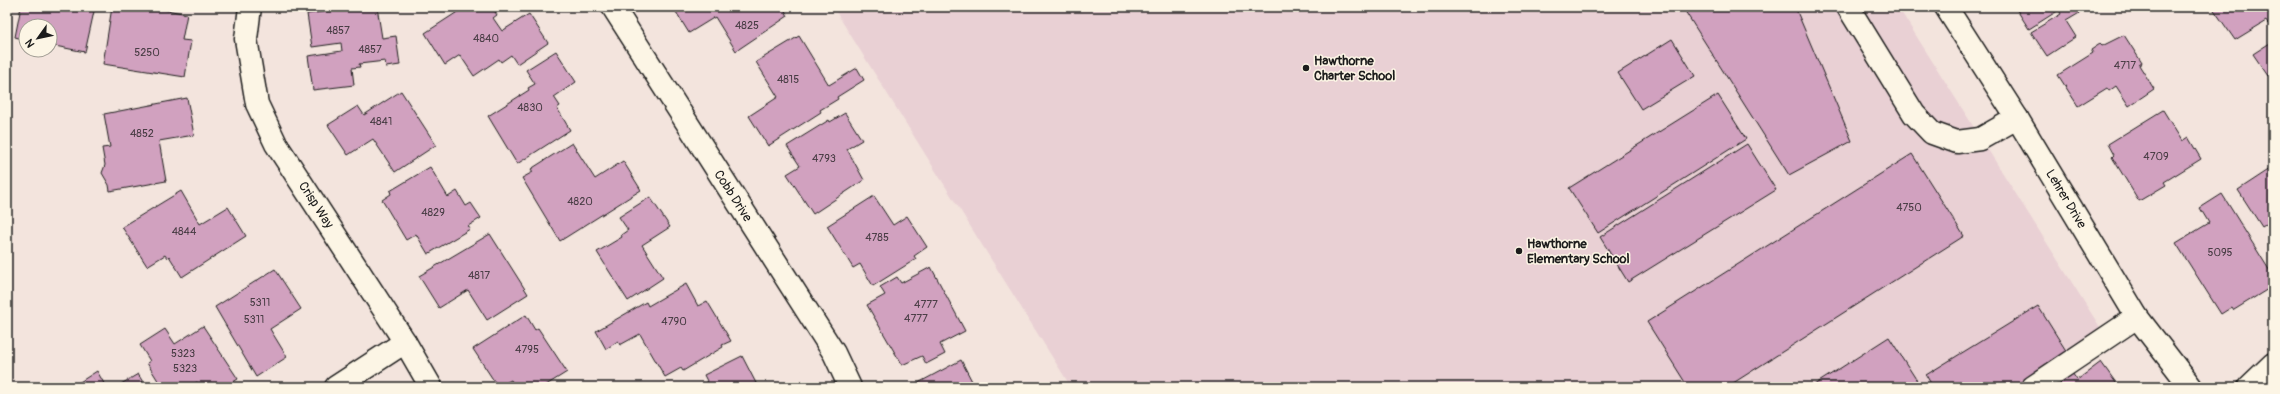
<svg xmlns="http://www.w3.org/2000/svg" width="2280" height="394" viewBox="0 0 2280 394" font-family="Pangolin,sans-serif">
<style>
.built{fill:#e9d0d4}
.building{fill:#d1a1bf;stroke:#1c1c1c}
.lines{fill:none;stroke-linecap:round;stroke-linejoin:round}
.minor-casing{stroke:#1c1c1c;stroke-width:25}
.minor{stroke:#fcf5e5;stroke-width:22}
.poi-dot{fill:#1c1c1c;stroke:#fcf5e5;stroke-width:1.5}
.labels{text-anchor:middle;dominant-baseline:central;stroke-width:3;stroke-linejoin:round;paint-order:stroke}
.number-label{font-size:11px;fill:#493d45}
.poi-label{font-size:13px;font-weight:bold;fill:#1c1c1c;stroke:#fcf5e5;text-anchor:start}
.street-label{font-size:13px;fill:#1c1c1c;stroke:#fcf5e5}
</style>
<rect width="100%" height="100%" fill="#f3e4dd"/>
<filter id="ink" filterUnits="userSpaceOnUse"><feTurbulence type="fractalNoise" baseFrequency=".025" numOctaves="2"/><feDisplacementMap in="SourceGraphic" scale="8" xChannelSelector="R" yChannelSelector="G"/><feConvolveMatrix kernelMatrix="1 2 1 2 8 2 1 2 1" color-interpolation-filters="sRGB"/></filter>
<g filter="url(#ink)">
<polygon class="built" points="833,7 1898,7 2110,343 2047,387 1071,387"/>
<g class="building">
<polygon points="21,7 95,7 85,52 50,45 50,26 26,26 26,40 15,37"/>
<polygon points="112,7 162,7 162,9 187,14 182,40 191,41 185,77 103,64"/>
<polygon points="360,7 377,7 382,38 396,36 400,65 386,67 385,61 359,64 360,67 352,68 354,85 313,90 308,56 342,51 341,43 312,47 307,14"/>
<polygon points="465,7 492,7 497,15 493,18 502,31 529,14 548,43 517,64 511,55 501,62 499,59 474,76 460,55 445,65 425,33"/>
<polygon points="673,7 783,7 788,16 736,51 715,17 689,33"/>
<polygon points="1692,7 1795,7 1852,141 1789,175 1685,11"/>
<polygon points="2015,7 2087,7 2088,8 2066,21 2076,37 2047,56 2031,32 2061,14 2059,10 2029,29"/>
<polygon points="2212,7 2273,7 2273,21 2268,24 2266,21 2235,40"/>
<polygon points="2124,35 2142,63 2139,65 2154,89 2129,106 2116,86 2109,91 2107,88 2078,106 2058,75 2093,53 2091,50 2100,44 2102,46"/>
<polygon points="799,36 829,85 857,68 864,80 837,97 838,99 820,110 821,112 768,146 749,116 778,97 756,62"/>
<polygon points="1672,39 1695,76 1641,109 1618,73"/>
<polygon points="2273,41 2273,73 2268,76 2253,54"/>
<polygon points="556,51 576,82 554,97 560,106 557,108 570,130 517,164 488,116 529,90 528,88 535,84 526,70"/>
<polygon points="401,91 436,145 395,172 373,139 348,155 328,125 358,106 364,115"/>
<polygon points="1718,95 1746,139 1598,233 1569,188"/>
<polygon points="187,98 194,135 159,141 166,181 110,191 109,185 102,173 105,165 102,148 110,147 104,114"/>
<polygon points="2163,110 2182,141 2188,137 2201,159 2164,182 2166,185 2139,201 2112,157 2114,155 2108,144"/>
<polygon points="845,113 862,140 847,149 864,180 813,214 787,174 800,166 787,146 829,120 830,122"/>
<polygon points="572,143 595,179 623,161 641,190 560,241 522,178 533,172 531,169"/>
<polygon points="1747,144 1776,190 1628,282 1600,237"/>
<polygon points="1912,154 1964,236 1727,387 1688,387 1647,322"/>
<polygon points="430,167 448,197 457,191 466,206 471,203 481,218 468,226 470,229 428,254 416,234 406,240 382,200 391,194 390,191"/>
<polygon points="2273,167 2273,220 2262,227 2238,190"/>
<polygon points="181,191 200,224 228,207 246,236 182,277 169,256 167,258 165,255 147,266 122,227"/>
<polygon points="2222,194 2273,276 2273,286 2234,310 2232,307 2221,314 2176,243 2209,223 2200,208"/>
<polygon points="874,196 893,225 907,216 927,247 914,256 916,259 873,286 860,264 853,268 827,226"/>
<polygon points="650,197 670,227 642,245 663,278 628,301 597,252 622,237 621,235 628,230 619,217"/>
<polygon points="490,234 528,294 487,320 468,290 439,308 419,276"/>
<polygon points="931,267 965,331 940,344 945,354 926,364 922,356 902,365 867,305 885,295 880,287 897,277 901,283"/>
<polygon points="275,269 301,309 270,329 287,357 256,377 215,307"/>
<polygon points="686,284 698,306 707,301 731,341 722,345 723,347 683,371 681,368 665,377 640,334 620,345 618,341 606,349 596,331 646,302 648,306"/>
<polygon points="2038,306 2070,357 2022,387 1933,387 1926,375"/>
<polygon points="526,315 535,330 538,328 567,372 543,387 515,387 511,380 498,387 473,349"/>
<polygon points="203,326 238,379 225,387 200,387 197,382 190,387 162,387 147,363 150,361 140,345 165,329 175,344"/>
<polygon points="1889,337 1921,387 1811,387"/>
<polygon points="742,356 758,387 710,387 704,375"/>
<polygon points="961,360 975,387 913,387 920,382"/>
<polygon points="2101,362 2119,387 2047,387 2070,370 2077,380"/>
<polygon points="97,371 106,387 72,387"/>
<polygon points="138,374 146,387 116,387"/>
</g>
<g class="lines">
<defs>
<g id="minor">
<polyline points="250,7 246,39 257,104 276,144 405,342 431,387"/>
<polyline points="613,7 834,353 850,387"/>
<polyline points="1848,7 1914,114 1932,133 1957,142 1980,139 2017,118"/>
<polyline points="1946,7 2017,118 2137,317 2191,387"/>
<polyline points="336,387 405,342"/>
<polyline points="2033,387 2137,317"/>
<polyline points="2249,387 2273,364"/>
</g>
</defs>
<use href="#minor" class="minor-casing"/>
<use href="#minor" class="minor"/>
</g>
</g>
<g class="poi-dot">
<circle cx="1306" cy="68" r="4"/>
<circle cx="1519" cy="251" r="4"/>
</g>
<g class="labels">
<g class="number-label">
<text x="747" y="25">4825</text>
<text x="338" y="30">4857</text>
<text x="486" y="38">4840</text>
<text x="370" y="49">4857</text>
<text x="147" y="52">5250</text>
<text x="2125" y="65">4717</text>
<text x="788" y="79">4815</text>
<text x="530" y="107">4830</text>
<text x="381" y="121">4841</text>
<text x="142" y="133">4852</text>
<text x="2156" y="156">4709</text>
<text x="824" y="158">4793</text>
<text x="580" y="201">4820</text>
<text x="1909" y="207">4750</text>
<text x="433" y="212">4829</text>
<text x="184" y="231">4844</text>
<text x="877" y="237">4785</text>
<text x="2220" y="252">5095</text>
<text x="479" y="275">4817</text>
<text x="260" y="302">5311</text>
<text x="926" y="304">4777</text>
<text x="916" y="318">4777</text>
<text x="254" y="319">5311</text>
<text x="674" y="321">4790</text>
<text x="527" y="349">4795</text>
<text x="183" y="353">5323</text>
<text x="185" y="368">5323</text>
</g>
<g class="poi-label">
<text x="1314" y="61">Hawthorne<tspan x="1314" dy="15">Charter School</tspan></text>
<text x="1527" y="244">Hawthorne<tspan x="1527" dy="15">Elementary School</tspan></text>
</g>
<g class="street-label">
<text transform="translate(733 196) rotate(57)">Cobb Drive</text>
<text transform="translate(2066 199) rotate(59)">Lehrer Drive</text>
<text transform="translate(316 205) rotate(57)">Crisp Way</text>
</g>
</g>
<rect width="2280" height="394" fill="none" stroke="#fcf5e5" stroke-width="24"/>
<rect x="12" y="12" width="2256" height="370" fill="none" stroke="#1c1c1c" stroke-width="1.5" filter="url(#ink)"/>
<g transform="translate(38 38) rotate(237)"><circle r="19" fill="#fcf5e5" stroke="#a29e95"/>
<path d="M0-3L7 15L0 10L-7 15Z" fill="#1c1c1c"/>
<text y="-6" font-size="11" font-weight="bold" text-anchor="middle" fill="#1c1c1c">N</text>
</g>
</svg>
